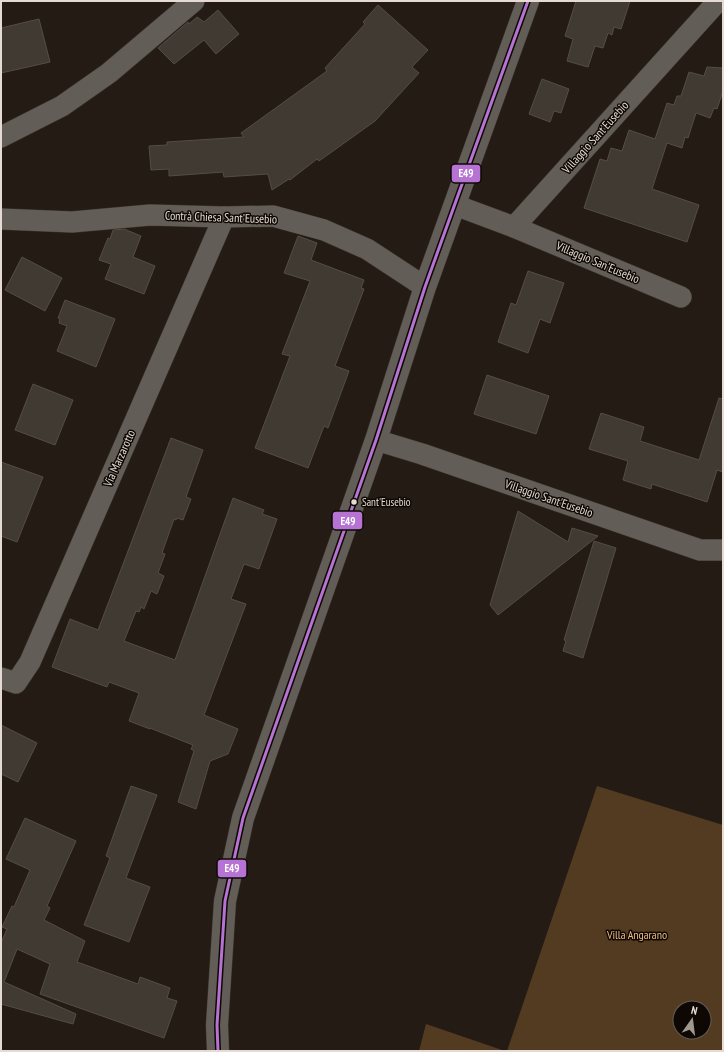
<svg xmlns="http://www.w3.org/2000/svg" width="724" height="1052" viewBox="0 0 724 1052" font-family="'PT Sans Narrow',sans-serif">
<style>
.green{fill:#533b22;fill-rule:evenodd}
.building{fill:#413a33;stroke:#544d46}
.lines{fill:none;stroke-linecap:round;stroke-linejoin:round}
.street-casing{stroke:#3c3530;stroke-width:22}
.secondary-casing{stroke:#3c3530;stroke-width:23}
.street{stroke:#635d57;stroke-width:21}
.secondary{stroke:#635d57;stroke-width:22}
.bus-1-casing{stroke:#0e0804;stroke-width:6}
.bus-1{stroke:#b673d3;stroke-width:3}
.bus-dot{fill:#e5dbd2;stroke:#0e0804;stroke-width:1.5}
.labels{text-anchor:middle;dominant-baseline:central;stroke-width:3;stroke-linejoin:round;paint-order:stroke}
.bus-label{font-size:11px;fill:#e5dbd2;stroke:#0e0804;text-anchor:start}
.street-label{font-size:12px;fill:#e5dbd2;stroke:#0e0804}
.park-label{font-size:12px;fill:#f0ba82;stroke:#0e0804}
.line-badge{stroke:#0e0804;stroke-width:1.5}
.badge-label{font-size:11px;text-anchor:middle;font-weight:bold;fill:#fff}
</style>
<rect width="100%" height="100%" fill="#241c14"/>
<g class="green">
<path d="M597,786L723,825V1051H507ZM680,1008H704V1032H680Z"/>
<polygon points="426,1024 505,1051 419,1051"/>
</g>
<g class="building">
<polygon points="576,1 630,1 621,29 614,27 612,35 608,33 603,48 595,46 588,67 567,61 573,39 565,36"/>
<polygon points="378,5 428,50 412,67 419,73 375,121 319,161 317,159 290,180 289,179 272,190 268,174 224,177 223,172 169,176 169,169 151,170 149,146 167,145 167,142 244,137 241,133 327,71 325,68 365,24 363,22"/>
<polygon points="218,10 239,34 216,54 204,40 174,64 158,48 188,22 189,24 197,17 204,22"/>
<polygon points="39,19 50,62 1,73 1,28"/>
<polygon points="707,67 723,68 723,91 717,109 714,108 710,118 696,113 688,138 685,137 682,148 667,143 652,189 699,205 687,242 584,208 600,159 607,161 611,148 622,151 629,130 655,139 667,103 674,105 677,96 681,96 689,72 704,76"/>
<polygon points="542,79 569,89 561,113 554,111 550,122 529,114"/>
<polygon points="124,229 141,236 133,257 155,266 144,294 105,279 111,264 99,260 108,238 110,239 113,230"/>
<polygon points="298,236 317,243 311,260 364,280 361,288 364,289 335,366 349,371 328,428 324,426 308,468 255,448 290,356 282,354 310,281 284,273"/>
<polygon points="22,257 62,278 45,311 5,290"/>
<polygon points="528,271 564,283 550,323 540,319 528,353 498,342 511,303 516,305"/>
<polygon points="65,300 115,319 96,367 57,351 67,326 59,323 60,319 58,318"/>
<polygon points="487,375 549,396 536,434 474,414"/>
<polygon points="33,384 73,400 55,445 15,430"/>
<polygon points="719,398 723,399 723,472 717,470 707,502 652,484 651,489 623,480 628,461 589,449 601,413 644,427 640,441 699,460"/>
<polygon points="171,438 203,450 186,497 191,499 183,520 177,518 176,520 174,519 162,553 165,554 158,573 164,576 157,594 151,591 144,609 141,607 139,612 136,611 124,641 175,660 233,498 264,510 262,514 277,519 259,569 244,564 231,599 246,604 204,715 238,729 228,754 210,761 196,809 178,802 194,751 191,749 193,745 150,728 150,729 129,721 139,693 109,682 107,687 52,667 70,619 98,630"/>
<polygon points="1,462 43,477 17,542 1,536"/>
<polygon points="518,511 568,542 572,528 598,536 498,615 490,605"/>
<polygon points="594,541 616,548 583,658 563,651 566,641 564,640"/>
<polygon points="1,725 37,743 18,782 1,774"/>
<polygon points="131,786 157,795 126,878 150,887 129,942 84,925 110,858 106,856"/>
<polygon points="25,818 76,841 47,906 50,908 44,920 85,941 77,962 138,984 140,977 170,988 167,998 177,1001 164,1038 40,994 50,964 17,949 4,982 76,1014 73,1024 1,1004 1,943 7,929 2,927 12,906 14,907 30,870 6,859"/>
</g>
<g class="lines">
<defs>
<g id="street">
<polyline points="1,137 62,106 109,73 194,1"/>
<polyline points="455,205 514,227 718,1"/>
<polyline points="1,219 72,222 150,215 224,217 273,216 324,230 367,249 425,287"/>
<polyline points="514,227 681,297"/>
<polyline points="376,440 422,454 700,550 723,550"/>
<polyline points="1,678 16,683 30,662 224,217"/>
</g>
<polyline id="secondary" points="218,1051 217,1025 225,901 243,818 376,440 425,287 528,1"/>
</defs>
<use href="#street" class="street-casing"/>
<use href="#secondary" class="secondary-casing"/>
<use href="#street" class="street"/>
<use href="#secondary" class="secondary"/>
<defs>
<polyline id="bus-1" points="218,1051 217,1025 225,901 243,818 376,440 425,287 528,1"/>
</defs>
<use href="#bus-1" class="bus-1-casing"/>
<use href="#bus-1" class="bus-1"/>
</g>
<circle class="bus-dot" cx="354" cy="502" r="3.5"/>
<g class="labels">
<g class="bus-label">
<text x="362" y="502">Sant'Eusebio</text>
</g>
<g class="street-label">
<text transform="translate(595 137) rotate(-48)">Villaggio Sant'Eusebio</text>
<text transform="translate(221 217) rotate(2)">Contrà Chiesa Sant'Eusebio</text>
<text transform="translate(598 262) rotate(23)">Villaggio San'Eusebio</text>
<text transform="translate(119 458) rotate(-66)">Via Marzarotto</text>
<text transform="translate(549 498) rotate(19)">Villaggio Sant'Eusebio</text>
</g>
<g class="park-label">
<text x="637" y="934">Villa Angarano</text>
</g>
</g>
<g class="line-badge">
<rect x="451" y="164" width="30" height="19" rx="4" fill="#b673d3"/>
<rect x="332" y="511" width="31" height="19" rx="4" fill="#b673d3"/>
<rect x="217" y="859" width="30" height="19" rx="4" fill="#b673d3"/>
</g>
<g class="badge-label">
<text x="466" y="177">E49</text>
<text x="348" y="525">E49</text>
<text x="232" y="872">E49</text>
</g>
<rect width="724" height="1052" fill="none" stroke="#e5dbd2" stroke-width="4"/>
<g transform="translate(692 1020) rotate(14)"><circle r="19" fill="#0e0804" stroke="#645c56"/>
<path d="M0-3L7 15L0 10L-7 15Z" fill="#a19890"/>
<text y="-6" font-size="11" font-weight="bold" text-anchor="middle" fill="#e5dbd2">N</text>
</g>
</svg>
